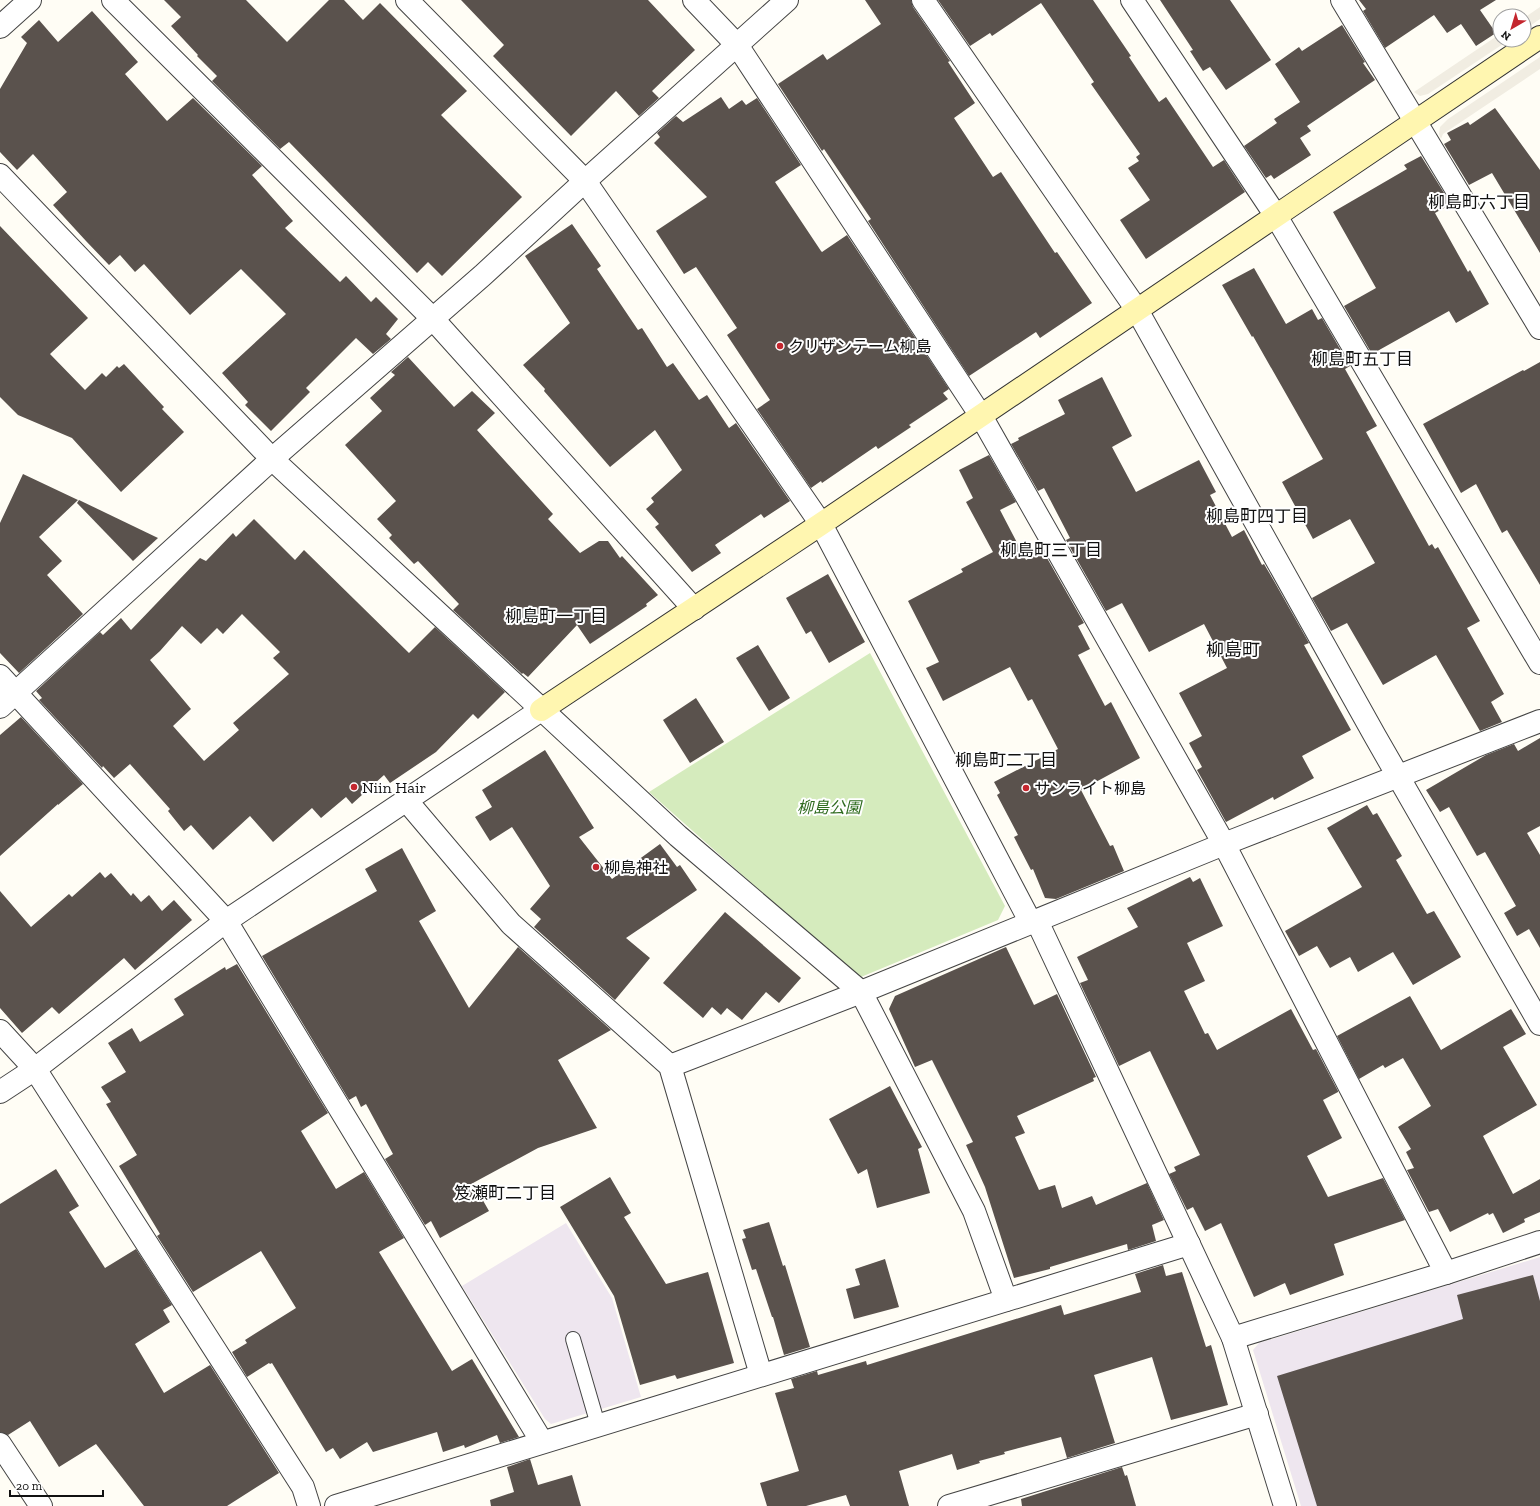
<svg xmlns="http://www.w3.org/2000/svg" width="1540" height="1506" viewBox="0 0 1540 1506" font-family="'Zilla Slab','Noto Sans JP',serif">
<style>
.industrial{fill:#eee6ef}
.green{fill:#d5ebbd}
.plaza{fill:#f1ede2}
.building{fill:#5a524d;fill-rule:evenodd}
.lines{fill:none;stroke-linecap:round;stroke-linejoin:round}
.lane-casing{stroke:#444;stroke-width:16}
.street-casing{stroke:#444;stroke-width:24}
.secondary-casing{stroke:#333;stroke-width:24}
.lane{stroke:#fff;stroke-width:14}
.street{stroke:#fff;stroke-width:22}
.secondary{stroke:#fff6b0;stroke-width:22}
.poi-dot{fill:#c4262e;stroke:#fff;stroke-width:1.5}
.labels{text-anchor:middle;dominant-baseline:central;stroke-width:4;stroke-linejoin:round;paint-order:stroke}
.poi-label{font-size:16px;fill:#111;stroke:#fff;text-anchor:start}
.park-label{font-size:16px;font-style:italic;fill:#2f6b1f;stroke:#fff}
.neighbourhood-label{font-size:17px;fill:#111;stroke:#fff}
.quarter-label{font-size:18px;fill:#111;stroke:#fff}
</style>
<rect width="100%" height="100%" fill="#fffdf5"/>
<g class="industrial">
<polygon points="566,1223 612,1298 641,1397 551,1424 545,1419 462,1286"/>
<polygon points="1540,1257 1540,1506 1301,1506 1253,1350 1259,1343"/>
</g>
<polygon class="green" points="870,653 1005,906 998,920 861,977 849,970 649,792"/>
<g class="plaza">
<polygon points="1540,7 1540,19 1524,30 1524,18"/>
<polygon points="1500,34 1500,40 1509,40 1428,94 1420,96 1414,92"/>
<polygon points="1540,57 1540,69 1443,134 1441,139 1439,134 1440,127 1448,119"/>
</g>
<g class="building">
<polygon points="164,0 246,0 287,42 329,0 344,0 363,20 380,3 467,91 441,115 522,197 442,276 428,262 417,273 289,142 280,149 212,81 217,76 197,56 198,55 171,26 181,17"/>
<polygon points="461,0 648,0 695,50 652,91 659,98 639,116 616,91 571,136 493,56 504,45"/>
<polygon points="865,0 911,0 913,7 950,61 948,62 975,103 954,118 993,177 1001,172 1055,253 1057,252 1092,303 1040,338 1036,332 969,376 868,221 871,219 824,149 822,151 778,84 823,54 827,60 881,24"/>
<polygon points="938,0 1093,0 1131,56 1129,57 1159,102 1166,97 1213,167 1224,160 1245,192 1146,259 1120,220 1150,200 1128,168 1139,161 1136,157 1140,154 1091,84 1094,82 1041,3 992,36 990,33 970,46"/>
<polygon points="1160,0 1230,0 1271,60 1226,90 1210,67 1203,71 1190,51 1193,50"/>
<polygon points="1359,0 1496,0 1480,10 1496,33 1476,46 1461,24 1447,33 1434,15 1385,48 1363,11 1366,9"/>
<polygon points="92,11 138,62 125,74 167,121 193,98 262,166 252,175 293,221 285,228 340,282 346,276 371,302 376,297 398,319 386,334 391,339 373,354 356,338 306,388 310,392 271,431 245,405 248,402 222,373 286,314 241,269 190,315 144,264 135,272 120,255 109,265 86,241 53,205 67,192 33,154 17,170 0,152 0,89 27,43 21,37 39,20 58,42"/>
<polygon points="1342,25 1365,62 1363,63 1375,80 1307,126 1311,131 1300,138 1311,155 1274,179 1271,175 1266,178 1244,146 1277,123 1274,119 1300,102 1275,64 1299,47 1302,51"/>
<polygon points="721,97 729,109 742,100 746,105 757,98 801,165 775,182 821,251 822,252 847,235 949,389 943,393 948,399 909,425 911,427 878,449 876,446 822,483 821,481 811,488 757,409 770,400 727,335 737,328 696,267 684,274 656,231 707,197 654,143 660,137 657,133 676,116 683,122"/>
<polygon points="1495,108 1540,170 1540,253 1492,173 1469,185 1444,144 1451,140 1447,133 1468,122 1470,125"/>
<polygon points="1421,156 1451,204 1435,213 1468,272 1470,270 1489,304 1456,323 1449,311 1372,354 1344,306 1376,288 1333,212 1407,169 1404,165"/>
<polygon points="572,224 601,266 597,269 638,330 642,328 667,367 673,363 699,400 707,395 729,428 736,423 790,501 764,518 761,514 715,545 721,553 692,572 655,527 659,524 646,509 654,502 651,498 682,470 655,430 610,467 544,391 545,389 523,365 570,323 525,256"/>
<polygon points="0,226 88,318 50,354 85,390 102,373 106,377 117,366 119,368 124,364 164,407 162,409 184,432 121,492 72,438 18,415 0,397"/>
<polygon points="1254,268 1286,324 1312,309 1318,320 1322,318 1350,366 1345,369 1377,426 1366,432 1429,546 1432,544 1435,549 1438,547 1480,621 1467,628 1504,694 1491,702 1502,722 1480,731 1436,655 1383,685 1347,623 1331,631 1312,598 1375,563 1350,519 1313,539 1282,482 1323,459 1253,336 1252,337 1222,285"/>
<polygon points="408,357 454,407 472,391 495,413 477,430 553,514 548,519 580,553 599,541 608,541 620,558 622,556 658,595 646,604 647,606 590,644 577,625 528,677 523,673 522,674 453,610 459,604 418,561 414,564 389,538 392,535 377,519 396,501 345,445 382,411 370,398 395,375 391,372"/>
<polygon points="1540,362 1540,585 1507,530 1502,533 1476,484 1461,493 1423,424 1523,370 1524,371"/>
<polygon points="1102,377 1132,436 1112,447 1136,492 1199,460 1216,492 1210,495 1232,537 1244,530 1262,565 1264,564 1274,581 1309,643 1304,645 1351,730 1302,756 1314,778 1274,800 1273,797 1226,822 1197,770 1202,767 1189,743 1202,736 1179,693 1227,668 1204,624 1149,652 1122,603 1106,611 1066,540 1070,538 1044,488 1038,491 1011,444 1019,440 1018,438 1065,414 1058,400"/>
<polygon points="989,455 1016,502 1000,510 1026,560 1043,551 1084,623 1078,626 1090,649 1078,655 1105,706 1111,702 1140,758 1081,790 1110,846 1113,845 1124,871 1056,899 1045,898 1033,869 1031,870 1014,837 1018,835 997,795 1000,793 994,782 1058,749 1032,699 1028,701 1010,667 943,701 926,668 939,662 908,601 963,572 961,569 993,552 966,502 973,498 959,470"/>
<polygon points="23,474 78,500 39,537 62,561 47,575 83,614 19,673 0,653 0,523"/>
<polygon points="79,500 158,538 133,561 77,503"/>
<path d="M254,519L295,560L304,550L409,653L435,627L505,692L478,719L473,714L436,752L390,783L384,775L352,804L346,797L321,818L312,808L273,842L250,816L213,850L191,825L184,831L168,811L170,809L130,764L114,778L103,766L102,768L39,700L42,698L36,691L100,632L103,635L121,618L131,630L200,558L206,561L233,533L236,537ZM242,614L280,652L273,658L289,674L233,723L239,730L204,761L173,726L191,709L150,660L160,651L182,626L201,644L217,628L223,634Z"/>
<polygon points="828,574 865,642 829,663 811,631 806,634 786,598"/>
<polygon points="758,645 790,698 769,711 736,658"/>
<polygon points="696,698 724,742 690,763 663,720"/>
<polygon points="21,717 83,784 58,805 58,804 0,856 0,735"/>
<polygon points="1540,738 1540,826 1527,833 1540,855 1540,948 1529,929 1517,936 1504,913 1516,906 1485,852 1477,856 1449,807 1440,812 1426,790 1486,755 1514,744 1518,751"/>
<polygon points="545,750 594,828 579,837 612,879 660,844 677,867 680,865 697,890 626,938 650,958 615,1000 534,927 541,919 530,909 550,886 512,827 490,841 475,817 492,807 482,790"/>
<polygon points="1367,805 1373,815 1377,813 1402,856 1396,860 1427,914 1434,911 1461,957 1413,985 1393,952 1358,972 1350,957 1330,968 1317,946 1299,956 1285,931 1362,887 1327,828"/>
<polygon points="402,848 436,911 419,921 469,1008 518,947 611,1030 558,1060 597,1128 538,1148 473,1183 489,1211 440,1238 431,1221 425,1225 385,1159 393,1154 366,1104 361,1107 356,1096 349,1100 262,956 377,891 365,869"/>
<polygon points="100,872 105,878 111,873 131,896 133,893 141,902 149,895 162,911 174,900 192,920 135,970 124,958 59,1014 52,1007 22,1033 0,1008 0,891 31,927 69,894 72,897"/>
<polygon points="1190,877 1193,882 1200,878 1223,926 1187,943 1205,981 1184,991 1205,1034 1208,1033 1217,1050 1291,1009 1313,1050 1316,1049 1338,1091 1338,1092 1323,1100 1342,1138 1307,1156 1328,1197 1383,1178 1405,1220 1334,1244 1344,1275 1290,1295 1285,1283 1254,1297 1221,1223 1205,1231 1193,1207 1187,1210 1169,1174 1176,1171 1174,1167 1200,1155 1150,1051 1119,1066 1080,983 1088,980 1077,957 1138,927 1127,908"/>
<polygon points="725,912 801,978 779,1003 766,992 742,1020 727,1008 721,1015 712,1007 703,1018 663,983"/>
<polygon points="1006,947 1034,1005 1057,994 1096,1077 1093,1078 1094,1081 1017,1116 1025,1133 1015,1137 1039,1190 1055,1185 1062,1208 1092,1196 1096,1205 1147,1183 1164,1220 1152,1225 1156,1241 1128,1250 1127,1244 1050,1267 1050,1269 1014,1278 985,1187 966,1145 973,1142 932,1060 915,1067 889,1009 895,996"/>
<polygon points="237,964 328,1113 301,1131 336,1189 364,1172 404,1238 379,1252 452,1371 472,1359 519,1437 500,1443 497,1435 465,1448 464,1445 443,1452 437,1432 373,1452 367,1442 340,1459 333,1448 326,1452 272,1363 270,1364 269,1363 247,1377 232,1352 247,1343 245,1340 296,1308 261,1251 193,1292 157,1236 160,1234 119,1166 137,1155 106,1104 111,1102 101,1087 126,1072 108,1043 132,1028 140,1042 184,1015 174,999 225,967 226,970"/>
<polygon points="1410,996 1441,1050 1511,1009 1526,1034 1503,1047 1537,1105 1483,1136 1513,1194 1540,1179 1540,1212 1524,1219 1525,1222 1503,1233 1493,1213 1489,1215 1488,1213 1450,1232 1438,1209 1429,1212 1407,1170 1414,1168 1406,1152 1411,1149 1398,1127 1431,1106 1403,1058 1385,1068 1383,1065 1359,1079 1337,1036"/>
<polygon points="890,1086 922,1147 918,1149 930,1193 877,1208 867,1169 858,1174 829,1119"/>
<polygon points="56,1169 79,1206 69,1212 105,1268 136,1249 172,1305 163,1310 170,1322 135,1344 164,1393 210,1365 279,1473 227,1506 144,1506 96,1444 59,1467 30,1421 8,1435 0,1432 0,1204"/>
<polygon points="610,1177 631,1213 624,1217 666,1284 708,1272 734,1363 677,1379 675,1375 640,1385 614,1296 560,1207"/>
<polygon points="769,1222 783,1266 785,1265 810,1347 784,1355 773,1317 772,1317 756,1269 752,1270 742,1239 746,1238 743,1230"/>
<polygon points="885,1259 899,1307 854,1319 846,1289 860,1285 855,1269"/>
<polygon points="1163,1265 1166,1276 1182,1272 1206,1347 1211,1345 1228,1405 1171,1420 1152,1357 1094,1375 1115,1443 1067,1458 1061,1437 1004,1452 1005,1454 979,1461 980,1463 957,1470 952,1454 899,1471 909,1506 850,1506 846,1495 806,1506 767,1506 760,1483 799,1471 775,1393 794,1388 791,1379 817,1371 818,1375 866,1361 867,1365 1061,1305 1064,1315 1141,1292 1135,1274"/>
<polygon points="1533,1275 1540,1301 1540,1506 1317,1506 1277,1376 1463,1319 1457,1295"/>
<polygon points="530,1459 538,1485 572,1475 581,1506 491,1506 490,1500 514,1492 507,1467"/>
<polygon points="1122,1467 1125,1476 1127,1475 1136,1506 1022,1506 1021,1499"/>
</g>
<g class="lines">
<defs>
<polyline id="lane" points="573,1339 598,1425"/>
<g id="street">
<polyline points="113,0 433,319 694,609"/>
<polyline points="407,0 585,181 821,524 1031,923"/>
<polyline points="694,0 737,45 981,416 1224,844 1446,1273"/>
<polyline points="923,0 1137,310 1375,736 1540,1024"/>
<polyline points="1132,0 1276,216 1540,663"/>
<polyline points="1342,0 1540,328"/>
<polyline points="0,27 30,0"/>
<polyline points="0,175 272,459 678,836 861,992 974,1211 1006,1300"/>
<polyline points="0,676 226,921 542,1442"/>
<polyline points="0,707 272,459 483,275 585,181 787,0"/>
<polyline points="406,800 511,924 670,1066 761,1375"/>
<polyline points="1037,921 1233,1338 1285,1506"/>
<polyline points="0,1031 35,1069 303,1487 309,1506"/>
<polyline points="670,1066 861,992 1224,844 1540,721"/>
<polyline points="0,1092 35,1069 226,921 541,710"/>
<polyline points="1233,1338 1446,1273 1540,1242"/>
<polyline points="0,1444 41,1506"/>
<polyline points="336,1506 1189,1244"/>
<polyline points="949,1506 1257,1414"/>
</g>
<polyline id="secondary" points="541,710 821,524 1540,37"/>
</defs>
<use href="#lane" class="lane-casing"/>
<use href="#street" class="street-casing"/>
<use href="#secondary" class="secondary-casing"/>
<use href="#lane" class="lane"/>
<use href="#street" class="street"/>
<use href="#secondary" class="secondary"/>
</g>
<g class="poi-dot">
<circle cx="780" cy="346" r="4"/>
<circle cx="354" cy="787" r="4"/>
<circle cx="1026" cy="788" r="4"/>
<circle cx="596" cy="867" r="4"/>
</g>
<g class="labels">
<g class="poi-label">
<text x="788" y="346">クリザンテーム柳島</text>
<text x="362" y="787">Niin Hair</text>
<text x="1034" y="788">サンライト柳島</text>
<text x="604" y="867">柳島神社</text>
</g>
<g class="park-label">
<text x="829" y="807">柳島公園</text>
</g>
<g class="neighbourhood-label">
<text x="1479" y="202">柳島町六丁目</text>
<text x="1362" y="359">柳島町五丁目</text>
<text x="1257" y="516">柳島町四丁目</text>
<text x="1051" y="550">柳島町三丁目</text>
<text x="556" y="616">柳島町一丁目</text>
<text x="1006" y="760">柳島町二丁目</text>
<text x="505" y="1193">笈瀬町二丁目</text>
</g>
<g class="quarter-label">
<text x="1233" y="650">柳島町</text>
</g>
</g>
<g transform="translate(1512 28) rotate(218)"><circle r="19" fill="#ffffff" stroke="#a0a0a0"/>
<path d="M0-3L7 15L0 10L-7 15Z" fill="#c4262e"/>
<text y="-6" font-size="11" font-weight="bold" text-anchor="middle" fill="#111111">N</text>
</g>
<path d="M10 1490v6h93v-6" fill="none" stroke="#111111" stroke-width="2"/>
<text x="16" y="1490" font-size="12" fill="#111111" stroke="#ffffff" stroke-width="3" paint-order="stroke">20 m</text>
</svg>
